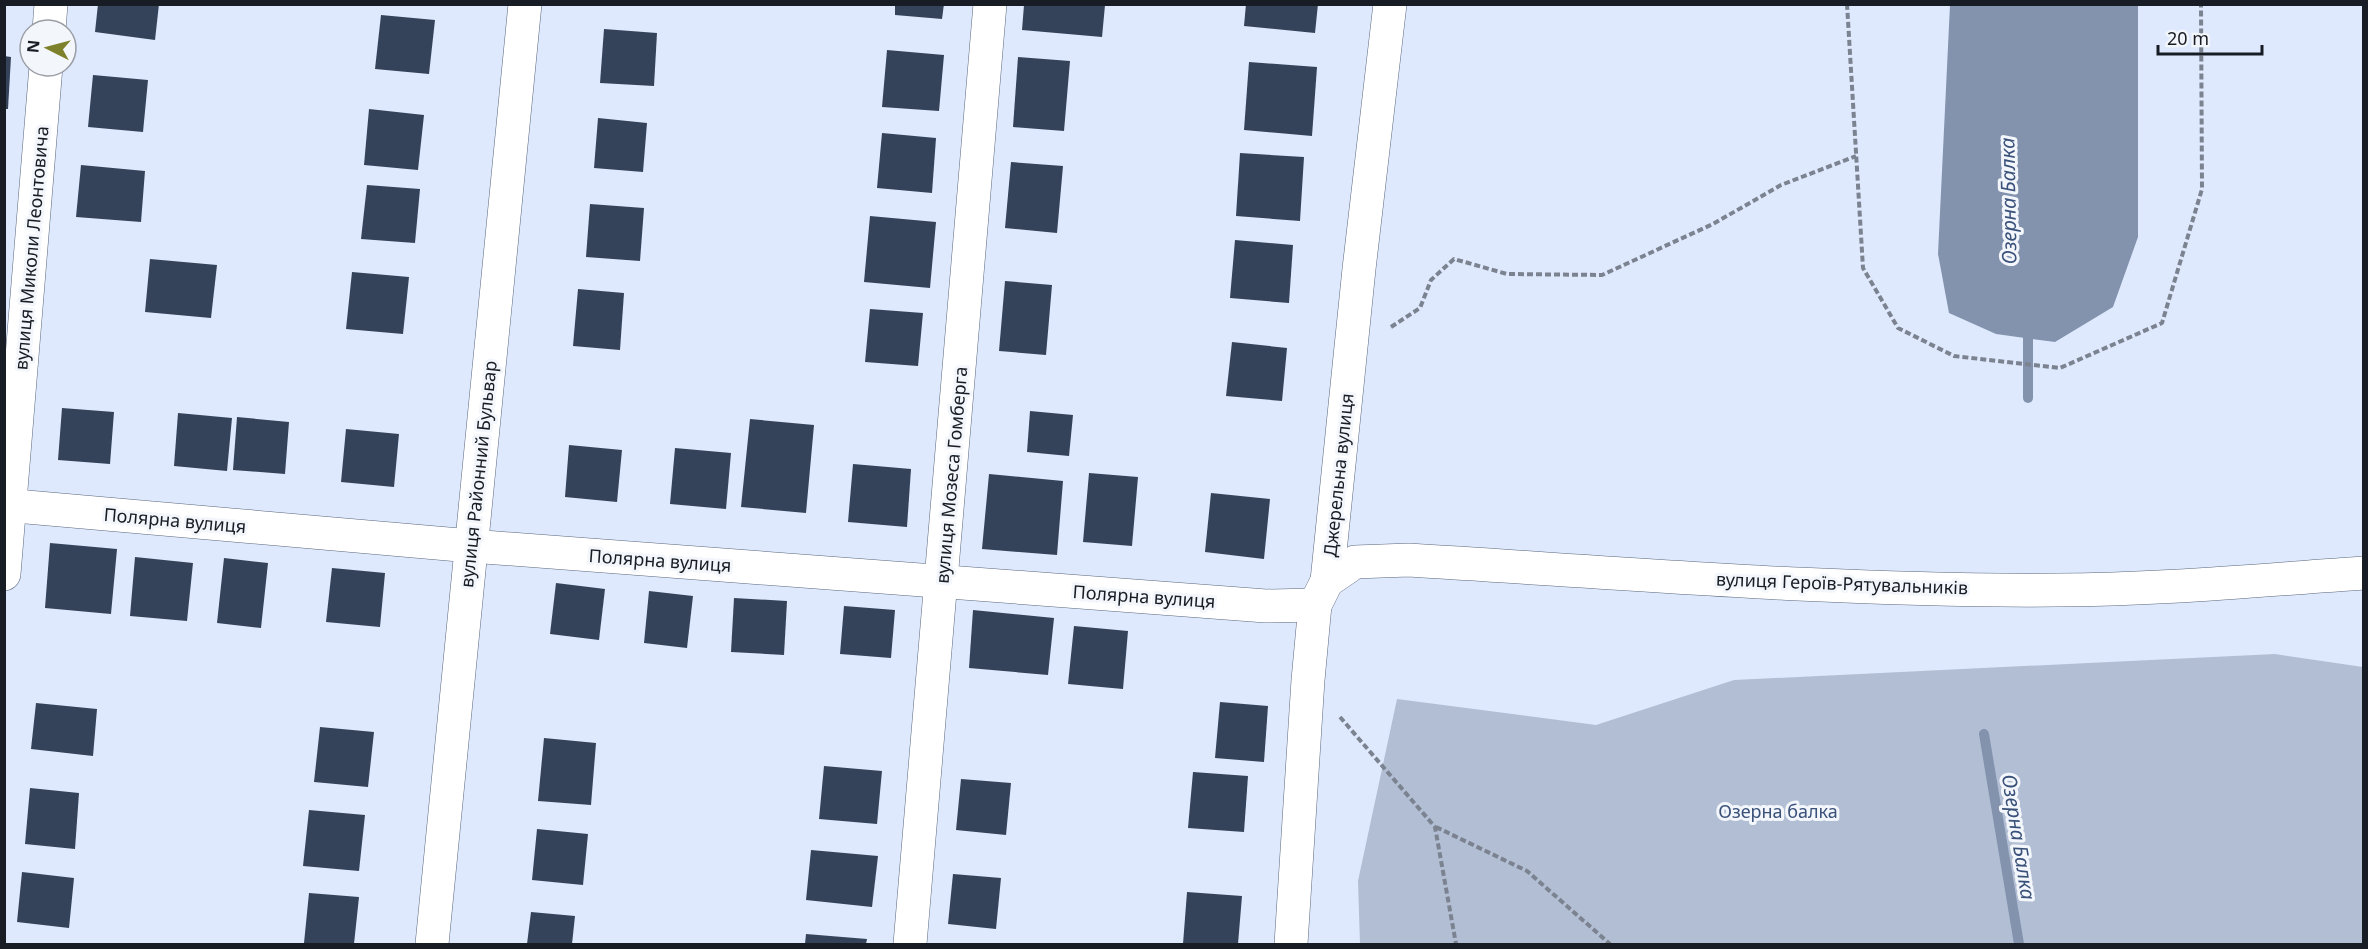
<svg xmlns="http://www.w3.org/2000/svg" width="2368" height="949" viewBox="0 0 2368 949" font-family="'Noto Sans',sans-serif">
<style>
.green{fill:#b2bed3}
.water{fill:#8393ae}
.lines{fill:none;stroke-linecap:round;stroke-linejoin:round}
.stream{stroke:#8393ae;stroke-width:10}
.building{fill:#35435a}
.minor-casing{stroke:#5b677c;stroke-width:34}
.tertiary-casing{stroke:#5b677c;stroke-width:34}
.secondary-casing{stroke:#5b677c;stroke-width:34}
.path{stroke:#7b8391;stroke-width:4;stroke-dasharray:6 3;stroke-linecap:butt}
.minor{stroke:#fff;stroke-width:33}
.tertiary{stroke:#fff;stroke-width:33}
.secondary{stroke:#fff;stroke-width:33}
.labels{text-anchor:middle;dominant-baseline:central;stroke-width:6;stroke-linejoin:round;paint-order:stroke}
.street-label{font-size:18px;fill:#181d25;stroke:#f3f6fb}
.park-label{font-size:18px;fill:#3a517a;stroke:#f3f6fb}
.water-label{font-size:20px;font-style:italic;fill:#3a517a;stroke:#f3f6fb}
</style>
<rect width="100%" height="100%" fill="#dee9fd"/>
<polygon class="green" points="2275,654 2363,667 2363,944 1360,944 1358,881 1397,699 1596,725 1734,680"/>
<polygon class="water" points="1950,5 2138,5 2138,237 2113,307 2055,342 1996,334 1949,313 1938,254"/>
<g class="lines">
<g class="stream">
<polyline points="2028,326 2028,398"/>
<polyline points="1984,734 2019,944"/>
</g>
</g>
<g class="building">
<polygon points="98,4 159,4 155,40 95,32"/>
<polygon points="895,4 944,4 942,19 895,15"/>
<polygon points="1246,4 1318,4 1315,33 1244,26"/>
<polygon points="1024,5 1105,5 1102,37 1022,30"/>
<polygon points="381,15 435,20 429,74 375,69"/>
<polygon points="604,29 657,33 654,86 600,83"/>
<polygon points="887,50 944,55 939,111 882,107"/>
<polygon points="4,56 11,57 8,109 4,109"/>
<polygon points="1018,57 1070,61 1064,131 1013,127"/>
<polygon points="1249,62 1317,67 1312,136 1244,130"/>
<polygon points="93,75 148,80 143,132 88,127"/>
<polygon points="369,109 424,115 418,170 364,165"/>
<polygon points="598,118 647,123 643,172 594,168"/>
<polygon points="882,133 936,138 932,193 877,188"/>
<polygon points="1240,153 1304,157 1300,221 1236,216"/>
<polygon points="1011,162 1063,166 1057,233 1005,228"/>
<polygon points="81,165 145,171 141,222 76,217"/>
<polygon points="367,185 420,189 415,243 361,239"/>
<polygon points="590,204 644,208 640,261 586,257"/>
<polygon points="870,216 936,222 930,288 864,282"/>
<polygon points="1235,240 1293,245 1289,303 1230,298"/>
<polygon points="150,259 217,265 211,318 145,312"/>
<polygon points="352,272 409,277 403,334 346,329"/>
<polygon points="1005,281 1052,285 1046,355 999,351"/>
<polygon points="578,289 624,293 620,350 573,346"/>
<polygon points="870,309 923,313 918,366 865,362"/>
<polygon points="1232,342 1287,348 1282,401 1226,396"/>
<polygon points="62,408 114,412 110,464 58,460"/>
<polygon points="1030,411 1073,415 1069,456 1027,452"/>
<polygon points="178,413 232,418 227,471 174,466"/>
<polygon points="237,417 289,422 285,474 233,470"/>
<polygon points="750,419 814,425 806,513 741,507"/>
<polygon points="346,429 399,434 394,487 341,482"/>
<polygon points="569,445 622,450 617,502 565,497"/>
<polygon points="675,448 731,453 726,509 670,504"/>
<polygon points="853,464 911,469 907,527 848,522"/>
<polygon points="1089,473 1138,477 1132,546 1083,542"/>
<polygon points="989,474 1063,481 1057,555 982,549"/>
<polygon points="1211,493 1270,499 1264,559 1205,552"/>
<polygon points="50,543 117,549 111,614 45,608"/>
<polygon points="135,557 193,563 187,621 130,616"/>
<polygon points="224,558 268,563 261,628 217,623"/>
<polygon points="332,568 385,573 380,627 326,622"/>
<polygon points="556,583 605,589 599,640 550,634"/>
<polygon points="649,591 693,596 687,648 644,643"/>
<polygon points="734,598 787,601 784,655 731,652"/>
<polygon points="844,606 895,610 891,658 840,654"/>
<polygon points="973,610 1054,618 1048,675 969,668"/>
<polygon points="1074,626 1128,631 1123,689 1068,684"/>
<polygon points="1220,702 1268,706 1264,762 1215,758"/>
<polygon points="36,703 97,709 93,756 31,749"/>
<polygon points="320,727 374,732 368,787 314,782"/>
<polygon points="544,738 596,743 591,805 538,801"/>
<polygon points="824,766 882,771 877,824 819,819"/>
<polygon points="1193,772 1248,776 1244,832 1188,828"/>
<polygon points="961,779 1011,783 1006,835 956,830"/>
<polygon points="30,788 79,793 75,849 25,844"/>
<polygon points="309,810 365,815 359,871 303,866"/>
<polygon points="537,829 588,834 583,885 532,880"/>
<polygon points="811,850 878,856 872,907 806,900"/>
<polygon points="22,872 74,878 69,928 17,922"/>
<polygon points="953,874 1001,878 996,929 948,924"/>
<polygon points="1187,892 1242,896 1238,944 1183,944"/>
<polygon points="309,893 359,897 354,944 304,943"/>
<polygon points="531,912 575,916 572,944 527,944"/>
<polygon points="806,934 867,939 866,944 805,944"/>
</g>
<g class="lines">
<defs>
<g id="minor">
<polyline points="49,30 51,4"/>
<polyline points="4,505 471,546 1266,606 1315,605"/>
<polyline points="4,574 46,66"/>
<polyline points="432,944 525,4"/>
<polyline points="910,944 990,4"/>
</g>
<polyline id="tertiary" points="1327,581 1359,269 1390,4"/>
<path id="secondary" d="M1291,944L1308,680L1315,605L1327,581L1355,562L1409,560C1624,573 1841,592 2057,590C2159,590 2261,580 2364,573"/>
</defs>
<use href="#minor" class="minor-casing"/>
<use href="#tertiary" class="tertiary-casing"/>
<use href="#secondary" class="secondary-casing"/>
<g class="path">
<polyline points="1847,4 1863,268 1898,328 1954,356 2060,368 2162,323 2202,189 2201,4"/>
<polyline points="1391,327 1420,308 1431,280 1454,259 1507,274 1602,275 1713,224 1781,185 1856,156"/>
<polyline points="1340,717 1435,827 1456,944"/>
<polyline points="1436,827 1527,871 1610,944"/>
</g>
<use href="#minor" class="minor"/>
<use href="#tertiary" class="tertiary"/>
<use href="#secondary" class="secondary"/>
</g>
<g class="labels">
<g class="street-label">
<text transform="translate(31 248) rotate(-85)">вулиця Миколи Леонтовича</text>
<text transform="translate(478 474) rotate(-84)">вулиця Районний Бульвар</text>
<text transform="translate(951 475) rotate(-85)">вулиця Мозеса Гомберга</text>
<text transform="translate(1338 475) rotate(-84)">Джерельна вулиця</text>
<text transform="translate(175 520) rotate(5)">Полярна вулиця</text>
<text transform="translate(660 560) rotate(4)">Полярна вулиця</text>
<text transform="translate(1842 583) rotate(2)">вулиця Героїв-Рятувальників</text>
<text transform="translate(1144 596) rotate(4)">Полярна вулиця</text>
</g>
<g class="park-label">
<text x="1778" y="811">Озерна балка</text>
</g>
<g class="water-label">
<text transform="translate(2008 201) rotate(-91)">Озерна Балка</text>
<text transform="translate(2019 837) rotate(81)">Озерна Балка</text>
</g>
</g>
<rect width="2368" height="949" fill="none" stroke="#181d25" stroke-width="12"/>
<g transform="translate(48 48) rotate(276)"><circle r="28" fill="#f3f6fb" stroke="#9b9fa5" stroke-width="1.5"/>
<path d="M0-4.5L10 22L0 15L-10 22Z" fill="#7e812b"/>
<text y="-9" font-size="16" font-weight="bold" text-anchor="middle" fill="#181d25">N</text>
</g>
<path d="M2158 45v9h104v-9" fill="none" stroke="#181d25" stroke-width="3"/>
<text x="2167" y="45" font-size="18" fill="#181d25" stroke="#f3f6fb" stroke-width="4.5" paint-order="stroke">20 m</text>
</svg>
